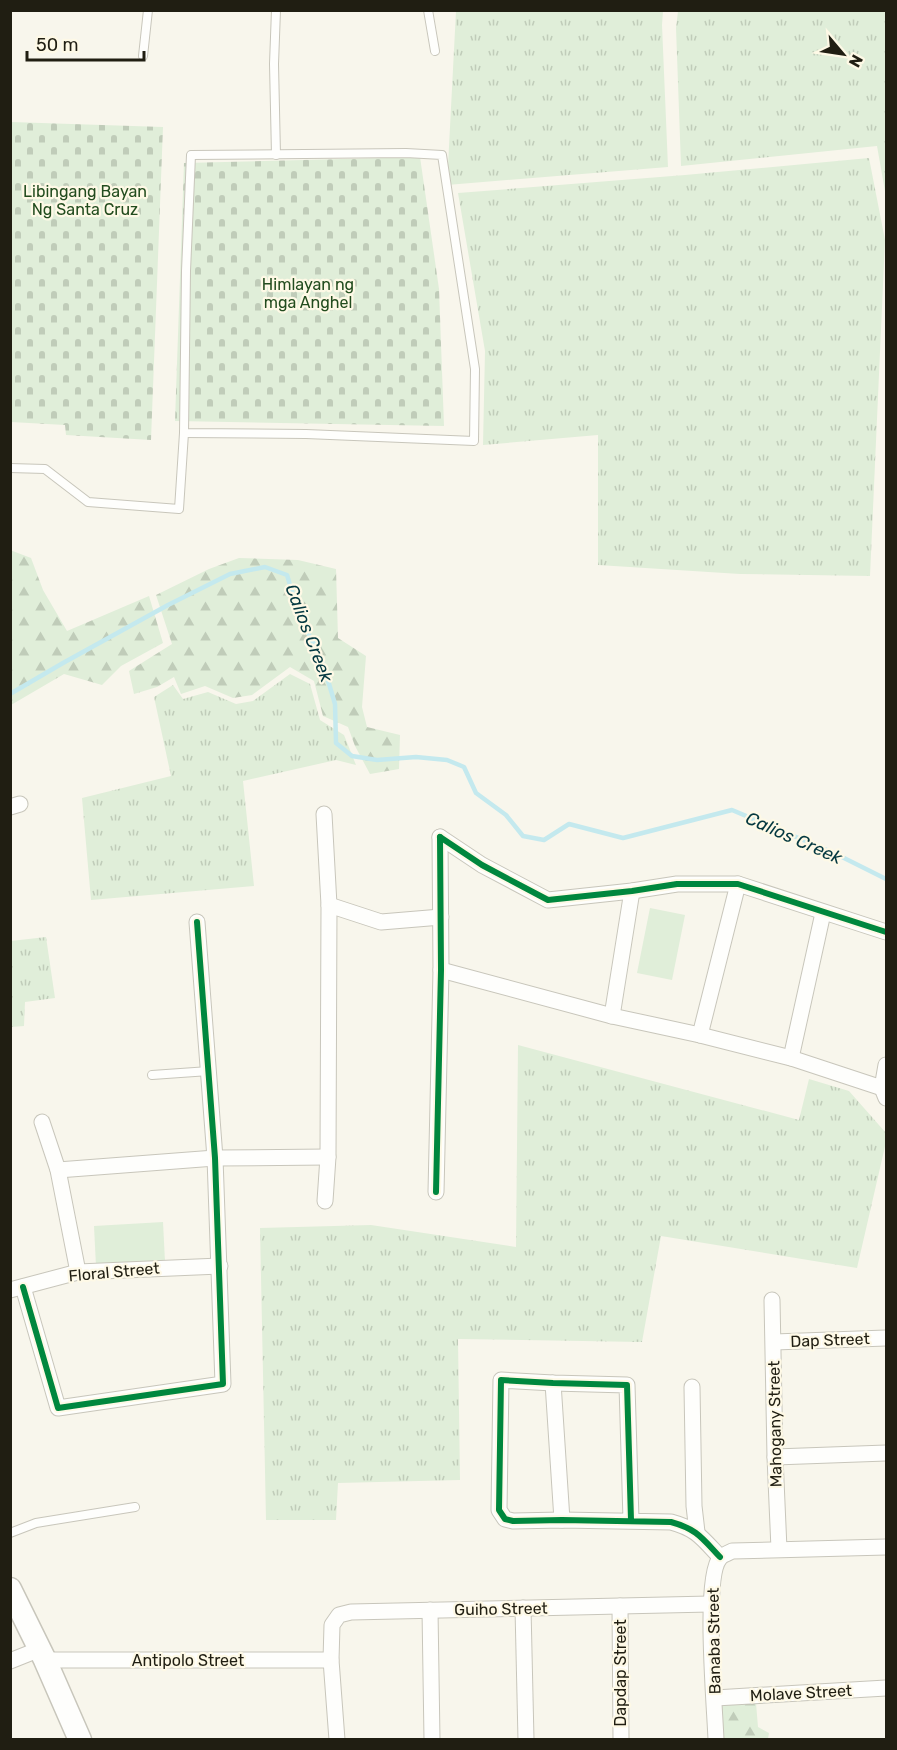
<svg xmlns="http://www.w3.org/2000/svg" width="897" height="1750" viewBox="0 0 897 1750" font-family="Rubik,sans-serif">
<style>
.grass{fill:url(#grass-tufts)}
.forest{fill:url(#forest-firs)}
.cemetery{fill:url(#cemetery-stones)}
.pitch{fill:#e0eed9}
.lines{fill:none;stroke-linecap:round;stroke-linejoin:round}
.stream{stroke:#c4e9ee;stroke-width:4.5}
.lane-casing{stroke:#c8c6bb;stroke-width:10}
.street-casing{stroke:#c8c6bb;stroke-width:17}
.secondary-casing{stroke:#c8c6bb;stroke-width:25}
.lane{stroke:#fefefc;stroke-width:8}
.street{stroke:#fefefc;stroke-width:15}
.secondary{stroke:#fefefc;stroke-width:22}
.cycleway-casing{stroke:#fef9e6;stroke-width:10}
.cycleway{stroke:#00873e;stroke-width:6}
.labels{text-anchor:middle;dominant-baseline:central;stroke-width:4.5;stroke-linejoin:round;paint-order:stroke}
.park-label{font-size:16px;fill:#224c1e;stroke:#fef9e6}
.street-label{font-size:16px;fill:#201e12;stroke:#fef9e6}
.water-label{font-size:18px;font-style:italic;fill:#043840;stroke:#fef9e6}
</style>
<defs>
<pattern id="grass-tufts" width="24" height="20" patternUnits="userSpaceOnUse" patternTransform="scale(1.5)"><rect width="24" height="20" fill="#e0eed9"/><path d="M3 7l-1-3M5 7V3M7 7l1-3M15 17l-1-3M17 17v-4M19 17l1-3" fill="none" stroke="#c0ccb9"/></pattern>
<pattern id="forest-firs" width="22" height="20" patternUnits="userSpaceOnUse" patternTransform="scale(1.5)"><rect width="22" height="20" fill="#e0eed9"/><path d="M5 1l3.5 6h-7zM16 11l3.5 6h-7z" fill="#c0ccb9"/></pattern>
<pattern id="cemetery-stones" width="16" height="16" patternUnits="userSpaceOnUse" patternTransform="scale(1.5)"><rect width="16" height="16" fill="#e0eed9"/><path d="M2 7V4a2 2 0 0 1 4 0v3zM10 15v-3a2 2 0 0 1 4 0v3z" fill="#c0ccb9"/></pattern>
</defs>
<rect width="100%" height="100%" fill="#f8f6ec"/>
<g class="grass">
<polygon points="456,11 663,11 662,25 668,167 447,185"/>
<polygon points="678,11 886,11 886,197 877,146 681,166 676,28"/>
<polygon points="869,158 885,240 870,576 740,574 598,565 598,435 483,445 485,351 458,193 685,175"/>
<polygon points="290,674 310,684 320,720 344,735 356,765 336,760 243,781 254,886 91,900 82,798 171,776 154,697 173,685 183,699 208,692 236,704 253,701"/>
<polygon points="46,937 55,998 25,1002 24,1026 11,1027 11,941"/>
<polygon points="518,1045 799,1120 809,1079 849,1091 886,1133 886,1142 857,1268 661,1236 642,1342 458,1339 460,1480 338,1483 336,1520 266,1520 260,1228 371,1225 516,1247"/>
</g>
<g class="forest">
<polygon points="10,550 31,558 43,590 67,631 149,596 163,643 121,666 102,685 64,674 11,705"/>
<polygon points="239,558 298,560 336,569 338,638 366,656 362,707 367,727 400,735 399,769 370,774 355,746 348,727 323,716 314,681 290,667 252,695 233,698 205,686 181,694 174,677 157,687 134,694 129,671 172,644 156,595 209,569"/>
<polygon points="756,1703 758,1727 769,1733 768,1739 721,1739 719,1704"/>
</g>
<g class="cemetery">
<polygon points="11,122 163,127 151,440 66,435 65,425 11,422"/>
<polygon points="420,157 439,289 444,426 175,421 184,163"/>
</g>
<g class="pitch">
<polygon points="650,908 685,915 672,980 637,973"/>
<polygon points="163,1222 165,1262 96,1266 94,1226"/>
</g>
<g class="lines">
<polyline class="stream" points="10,694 63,663 168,605 230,574 265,567 287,575 300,618 321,657 335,704 336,743 352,756 377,760 416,757 447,760 464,767 476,793 506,815 523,836 544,840 569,824 623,838 732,810 834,853 886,879"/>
<defs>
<g id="lane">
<polyline points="428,10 435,51"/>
<polyline points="143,56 148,10"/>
<polygon points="406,153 442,155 475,369 474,441 306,434 184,433 186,271 191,155"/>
<polyline points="276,155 274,64 276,10"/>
<polyline points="10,468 45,469 88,502 179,509 184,433"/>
<polyline points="152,1075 209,1071"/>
<polyline points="10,1533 36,1523 135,1507"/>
</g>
<g id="street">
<polyline points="10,807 20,804"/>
<polyline points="324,814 329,905 328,1157 325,1201"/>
<polyline points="440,837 482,865 548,900 632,891 677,884 738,884 886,932"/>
<polyline points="329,905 381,922 441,917"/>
<polyline points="441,970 612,1016 700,1035 791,1058 882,1088"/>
<polyline points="612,1016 632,891"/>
<polyline points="700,1035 738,884"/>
<polyline points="791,1058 823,913"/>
<polyline points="886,1065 882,1088 886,1098"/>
<polyline points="42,1122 58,1170 78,1272"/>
<polyline points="58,1170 215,1158 328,1157"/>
<polyline points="436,1192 441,970 440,837"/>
<polyline points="23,1287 58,1408 223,1384 215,1158 197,922"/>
<polyline points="10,1290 78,1272 220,1266"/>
<polyline points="772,1300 775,1457 779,1549"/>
<polyline points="774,1342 886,1338"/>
<polyline points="553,1383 562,1520"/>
<polyline points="692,1387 694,1506 697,1532"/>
<polyline points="775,1457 886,1453"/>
<path d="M631,1520L627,1385L553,1383L501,1380L499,1510L505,1519L513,1521L562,1520L671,1522C697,1529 702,1538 720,1557"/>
<polyline points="620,1606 621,1740"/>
<polyline points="523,1608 526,1740"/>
<polyline points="430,1610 432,1740"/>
<polyline points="45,1660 331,1660"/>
<polyline points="10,1661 40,1649"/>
<polyline points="715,1698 886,1688"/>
<polyline points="337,1740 331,1660 332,1625 339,1615 351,1612 710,1604"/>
<path d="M716,1740C715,1709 703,1577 720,1558C722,1555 729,1553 732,1551L886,1547"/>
</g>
<polyline id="secondary" points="10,1589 45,1660 80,1740"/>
</defs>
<use href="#lane" class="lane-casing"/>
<use href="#street" class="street-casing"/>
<use href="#secondary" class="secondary-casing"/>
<use href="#lane" class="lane"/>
<use href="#street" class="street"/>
<use href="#secondary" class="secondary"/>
<defs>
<g id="cycleway">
<polyline points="440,837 482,865 548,900 632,891 677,884 738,884 886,932"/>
<polyline points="436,1192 441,970 440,837"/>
<polyline points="23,1287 58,1408 223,1384 215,1158 197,922"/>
<path d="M631,1520L627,1385L553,1383L501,1380L499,1510L505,1519L513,1521L562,1520L671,1522C697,1529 702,1538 720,1557"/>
</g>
</defs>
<use href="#cycleway" class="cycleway-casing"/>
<use href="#cycleway" class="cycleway"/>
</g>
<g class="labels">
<g class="park-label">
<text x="85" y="191">Libingang Bayan<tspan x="85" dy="18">Ng Santa Cruz</tspan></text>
<text x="308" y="284">Himlayan ng<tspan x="308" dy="18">mga Anghel</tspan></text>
</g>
<g class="street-label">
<text transform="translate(114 1272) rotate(-5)">Floral Street</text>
<text transform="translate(830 1340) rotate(-2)">Dap Street</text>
<text transform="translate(775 1424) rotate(-91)">Mahogany Street</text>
<text transform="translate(501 1609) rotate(-1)">Guiho Street</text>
<text transform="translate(714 1641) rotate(-91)">Banaba Street</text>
<text x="188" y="1660">Antipolo Street</text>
<text transform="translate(620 1673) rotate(-90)">Dapdap Street</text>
<text transform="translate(801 1693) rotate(-3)">Molave Street</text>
</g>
<g class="water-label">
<text transform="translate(309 633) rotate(69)">Calios Creek</text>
<text transform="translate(794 838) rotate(24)">Calios Creek</text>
</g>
</g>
<rect width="897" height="1750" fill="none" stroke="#201e12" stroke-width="24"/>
<g transform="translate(843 54) rotate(119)" stroke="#fef9e6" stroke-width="4.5" paint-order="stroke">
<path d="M0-4.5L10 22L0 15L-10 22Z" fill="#201e12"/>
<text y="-9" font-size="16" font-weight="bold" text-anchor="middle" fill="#201e12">N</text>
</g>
<path d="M27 51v9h117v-9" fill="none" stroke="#201e12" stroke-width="3"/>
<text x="36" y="51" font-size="18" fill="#201e12" stroke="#fef9e6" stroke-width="4.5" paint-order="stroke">50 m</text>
</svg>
